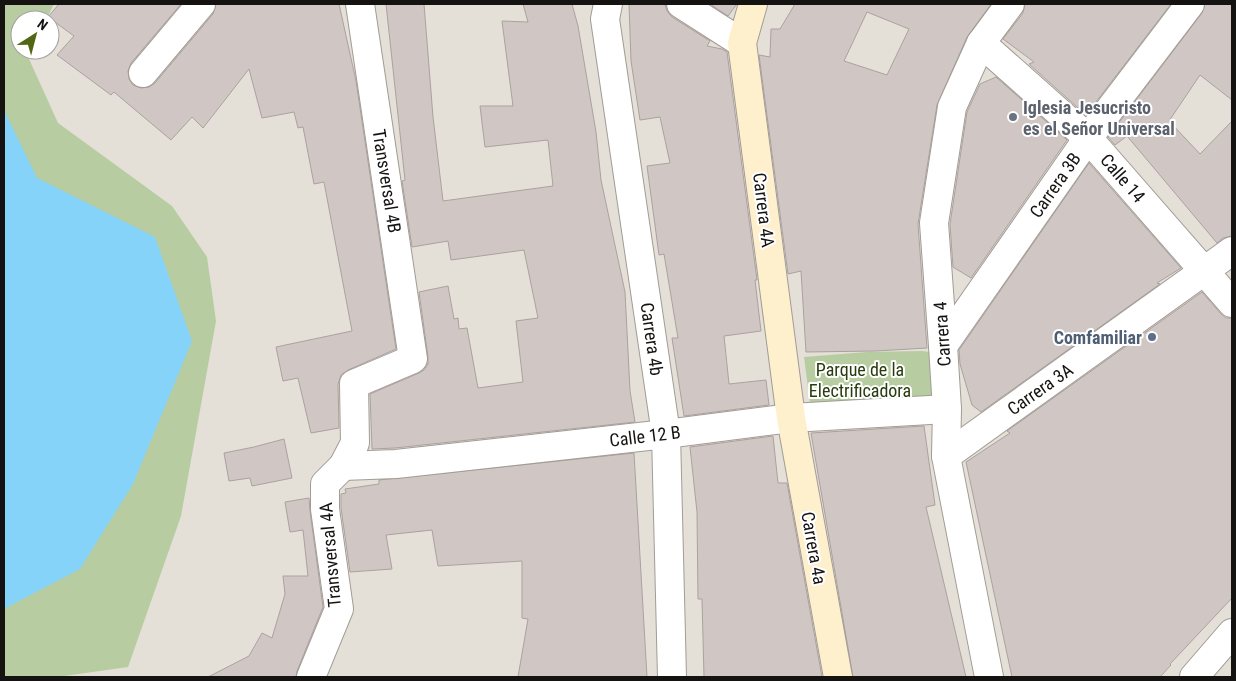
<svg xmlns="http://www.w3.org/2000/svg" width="1236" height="681" viewBox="0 0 1236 681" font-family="'Roboto Condensed',sans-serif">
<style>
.green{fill:#b7cda1}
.water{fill:#85d3f8}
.building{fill:#d0c6c4;stroke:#aba19f;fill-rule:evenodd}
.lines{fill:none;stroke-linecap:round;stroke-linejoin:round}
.street-casing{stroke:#a19c95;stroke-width:30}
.secondary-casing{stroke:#a19c95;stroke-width:30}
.street{stroke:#fff;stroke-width:28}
.secondary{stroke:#feefcd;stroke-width:28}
.worship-dot{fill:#6b7280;stroke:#fff;stroke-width:2}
.service-dot{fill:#5c6f8a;stroke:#fff;stroke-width:2}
.labels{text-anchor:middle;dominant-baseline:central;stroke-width:4;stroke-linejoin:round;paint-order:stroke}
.worship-label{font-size:18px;font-weight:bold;fill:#5b616d;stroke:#fff;text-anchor:start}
.street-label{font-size:18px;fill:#151311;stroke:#fff}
.service-label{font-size:18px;font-weight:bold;fill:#4e5e75;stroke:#fff;text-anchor:end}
.park-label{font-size:18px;fill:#273b0c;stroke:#fff}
</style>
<rect width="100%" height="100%" fill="#e4dfd7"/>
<g class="green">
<polygon points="4,4 54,4 46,20 20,20 20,50 33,50 29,59 58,123 172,206 207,257 216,321 181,516 128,667 57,677 4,677"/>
<polygon points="922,351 929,352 934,404 811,410 804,357 867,352"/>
</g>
<polygon class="water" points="4,110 37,178 155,237 192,341 133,484 80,569 4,609"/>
<g class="building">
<polygon points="59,4 181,4 131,63 128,71 129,79 133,85 141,88 149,87 155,83 213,14 216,4 339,4 356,81 396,349 348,370 341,375 338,384 339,428 311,433 298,378 283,381 276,347 352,331 324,182 314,184 303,127 298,128 294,112 262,118 249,69 203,128 192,117 171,140 114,92 111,95 57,55 74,36 48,17"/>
<polygon points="386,4 424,4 433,117 443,201 553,186 548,140 485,147 480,106 513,106 502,21 528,22 523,4 572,4 578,26 596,132 601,180 625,292 630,391 635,422 395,448 372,449 370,394 419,373 424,370 428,364 428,357 419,292 448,286 454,319 458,318 459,329 467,328 478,388 523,382 516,321 538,318 524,250 451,260 448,241 412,247 402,181 405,180"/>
<polygon points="629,4 665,4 667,11 672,17 710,41 707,46 722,49 727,52 757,280 755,280 761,331 724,336 729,384 766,380 769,405 684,416 672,338 678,338 664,254 659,255 647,166 670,163 660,117 640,120 631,61"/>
<polygon points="710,4 737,4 728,16"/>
<path d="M795,4H991L967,37L937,105L918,224L927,348L876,351L806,352L801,271L788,274L759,55L770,57L771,29H780ZM867,12L909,29L887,75L844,61Z"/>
<polygon points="1025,4 1171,4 1086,115 1029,64 1034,62 1003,39 1023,13"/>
<polygon points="1205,4 1232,4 1232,100 1200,75 1169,121 1200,154 1232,121 1232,236 1223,238 1217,243 1127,136 1115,145 1108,137 1202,13"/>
<polygon points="996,77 1067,140 971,278 953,267 950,224 967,112 980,84"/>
<polygon points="1089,163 1181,268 1157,283 1160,284 981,412 972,405 960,364 959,350"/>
<polygon points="1202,292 1221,314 1226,318 1232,318 1232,598 1170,664 1171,665 1160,677 1012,677 966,462 1010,433 1007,431"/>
<polygon points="924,426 935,505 926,507 966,677 853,677 811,433"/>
<polygon points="773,436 778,483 787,483 822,677 704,677 702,599 698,599 697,512 690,447"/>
<polygon points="284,439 292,478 252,486 250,478 229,481 224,453 254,447"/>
<polygon points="634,453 647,677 518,677 528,619 522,618 522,561 438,566 432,530 386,535 392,569 350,572 341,508 341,494 346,493 345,489 379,484 379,480"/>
<polygon points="309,498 310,511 323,607 297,671 296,677 208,677 249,656 262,633 272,638 285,594 283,576 308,576 303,530 290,532 285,502"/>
</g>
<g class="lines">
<defs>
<g id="street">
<polyline points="608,4 605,19 666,434 672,677"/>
<polyline points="681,4 742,43"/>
<polyline points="981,43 1088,138 1232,303"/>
<polyline points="143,73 201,4"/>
<polyline points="943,346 1088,138 1190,4"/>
<polyline points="946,456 1232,251"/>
<polyline points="343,466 396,464 666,434 791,418 947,409"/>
<polyline points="311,677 339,609 325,509 325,484 343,466 355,443 354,384 413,359 360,4"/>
<polyline points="989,677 946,456 947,409 943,346 934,223 952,107 981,43 1010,4"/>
<polyline points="1194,677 1232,633"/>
</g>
<polyline id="secondary" points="753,4 742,43 791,418 838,677"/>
</defs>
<use href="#street" class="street-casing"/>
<use href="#secondary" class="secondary-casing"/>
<use href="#street" class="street"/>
<use href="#secondary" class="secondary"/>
</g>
<circle class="worship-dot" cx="1013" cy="117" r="5"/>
<circle class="service-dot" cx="1152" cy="337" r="5"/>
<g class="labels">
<g class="worship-label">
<text x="1023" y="107">Iglesia Jesucristo<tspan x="1023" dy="21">es el Señor Universal</tspan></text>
</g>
<g class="street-label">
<text transform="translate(1123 178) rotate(49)">Calle 14</text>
<text transform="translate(387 181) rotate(81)">Transversal 4B</text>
<text transform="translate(1055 185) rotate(-55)">Carrera 3B</text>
<text transform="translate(764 210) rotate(83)">Carrera 4A</text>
<text transform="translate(942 334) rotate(-94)">Carrera 4</text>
<text transform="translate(652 339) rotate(82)">Carrera 4b</text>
<text transform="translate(1040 389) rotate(-35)">Carrera 3A</text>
<text transform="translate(645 436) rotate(-7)">Calle 12 B</text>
<text transform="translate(814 548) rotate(80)">Carrera 4a</text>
<text transform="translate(330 555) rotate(-95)">Transversal 4A</text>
</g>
<g class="service-label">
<text x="1142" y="337">Comfamiliar</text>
</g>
<g class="park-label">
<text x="860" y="369">Parque de la<tspan x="860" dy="21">Electrificadora</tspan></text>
</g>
</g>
<rect width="1236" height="681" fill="none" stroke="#151311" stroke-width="10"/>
<g transform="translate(35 35) rotate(36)"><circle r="24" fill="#ffffff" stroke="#a1a1a0"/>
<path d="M0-4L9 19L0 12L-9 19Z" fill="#526715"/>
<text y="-8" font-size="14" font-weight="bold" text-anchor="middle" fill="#151311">N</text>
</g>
</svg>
